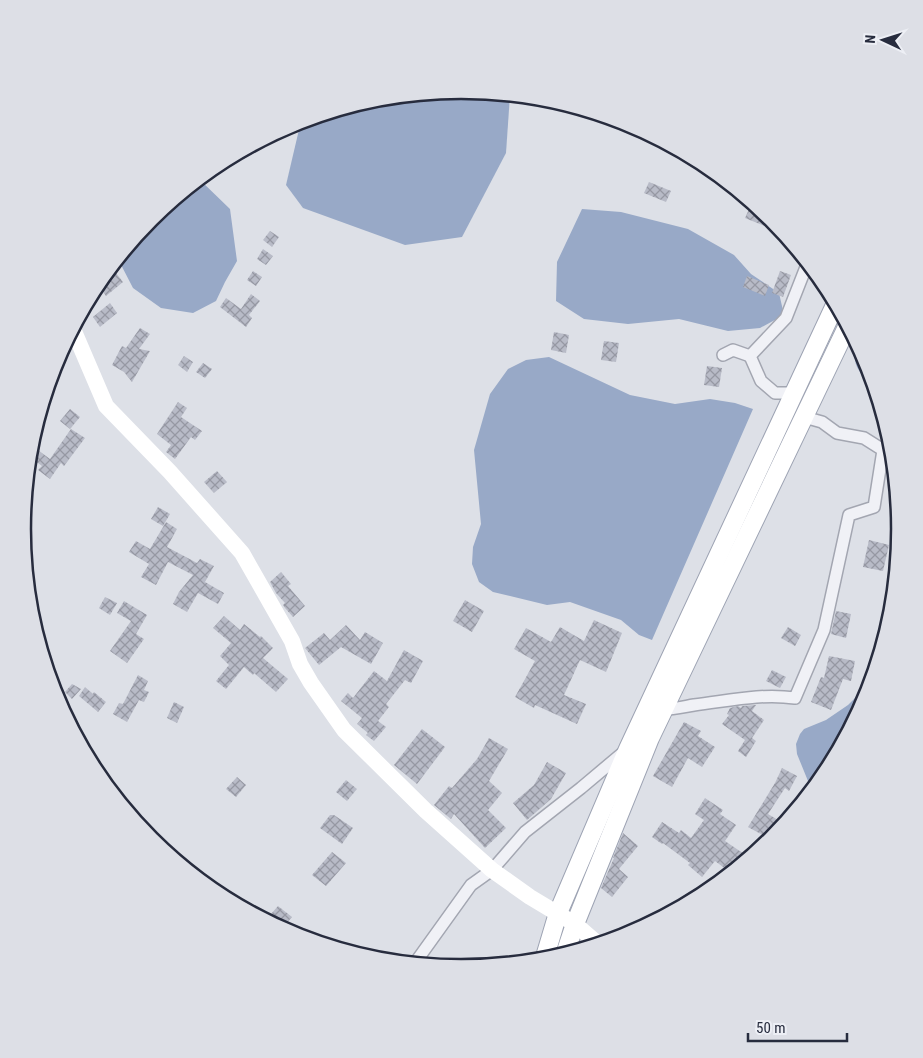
<svg xmlns="http://www.w3.org/2000/svg" width="923" height="1058" viewBox="0 0 923 1058" font-family="'Roboto Condensed',sans-serif">
<style>
.water{fill:#98a9c7}
.building{fill:url(#building-cross-hatch)}
.lines{fill:none;stroke-linecap:round;stroke-linejoin:round}
.street-casing{stroke:#a3a6b1;stroke-width:14}
.primary-casing{stroke:#9da3b3;stroke-width:20}
.street{stroke:#f0f1f6;stroke-width:11}
.secondary{stroke:#fff;stroke-width:16}
.primary{stroke:#fff;stroke-width:18}
.rim{fill:none;stroke:#272c3e;stroke-width:2.5}
</style>
<defs>
<pattern id="building-cross-hatch" width="8" height="8" patternUnits="userSpaceOnUse" patternTransform="scale(1.25)"><rect width="8" height="8" fill="#b8bbc7"/><path d="M0 0l8 8M0 8l8-8" fill="none" stroke="#9698a3"/></pattern>
</defs>
<rect width="100%" height="100%" fill="#dde0e7"/>
<g class="water">
<polygon points="462,90 510,95 506,153 462,237 405,245 303,208 286,185 301,121 376,98"/>
<polygon points="199,179 230,209 237,261 225,282 216,301 193,313 161,308 133,288 118,259 151,218"/>
<polygon points="582,209 621,212 688,229 734,255 751,274 779,293 784,315 760,328 728,331 679,319 628,324 584,319 556,301 557,262"/>
<path d="M858,344L867,361L874,385C866,380 856,370 855,360C854,355 857,349 858,344Z"/>
<polygon points="549,357 630,395 675,404 710,399 735,403 753,409 652,640 639,635 621,620 570,602 547,605 493,592 479,582 472,564 473,547 481,524 474,450 490,394 508,369 526,360"/>
<path d="M876,669C862,714 838,759 808,795V781L797,754L796,744L800,734L804,729L826,720L848,705L863,690Z"/>
</g>
<g class="building">
<polygon points="649,182 671,191 666,202 644,193"/>
<polygon points="750,207 766,213 771,218 767,227 745,218"/>
<polygon points="270,231 279,237 272,247 263,240"/>
<polygon points="263,249 273,256 266,265 257,259"/>
<polygon points="253,271 262,277 256,286 247,280"/>
<polygon points="780,271 791,275 783,297 772,293"/>
<polygon points="116,273 123,282 106,296 102,290 109,283 110,277"/>
<polygon points="747,276 769,285 765,296 743,287"/>
<polygon points="251,294 260,301 249,315 252,318 246,327 220,307 226,298 241,309"/>
<polygon points="110,303 117,313 100,327 93,317"/>
<polygon points="140,328 150,334 139,349 150,351 132,382 124,372 112,365 122,346 126,348"/>
<polygon points="554,332 569,335 566,353 551,350"/>
<polygon points="604,341 619,343 616,362 601,360"/>
<polygon points="184,356 193,362 187,372 178,365"/>
<polygon points="203,363 212,369 205,378 196,372"/>
<polygon points="707,366 722,368 719,387 704,385"/>
<polygon points="178,402 187,408 181,417 202,431 195,440 191,437 175,459 166,452 171,445 157,434"/>
<polygon points="70,409 80,417 70,429 60,421"/>
<polygon points="71,429 85,438 64,466 61,463 50,479 38,470 42,466 30,457 31,445 50,459"/>
<polygon points="217,471 227,482 214,493 204,482"/>
<polygon points="158,507 170,514 163,526 151,519"/>
<polygon points="166,522 177,529 167,547 197,563 200,559 214,566 205,582 224,593 218,604 198,593 187,612 173,604 179,592 193,575 168,562 156,585 141,577 149,564 129,552 136,541 150,549"/>
<polygon points="869,540 889,545 883,571 863,567"/>
<polygon points="281,572 291,584 288,586 305,606 293,617 285,608 283,605 285,603 276,593 270,582"/>
<polygon points="105,597 117,603 110,615 99,608"/>
<polygon points="465,600 484,611 472,632 453,621"/>
<polygon points="124,601 147,615 136,634 144,639 127,663 110,651 131,621 117,613"/>
<polygon points="836,611 851,614 846,638 831,634"/>
<polygon points="224,616 240,630 244,624 260,637 261,636 273,648 263,658 288,679 276,692 254,673 253,675 244,667 226,689 216,681 229,665 220,656 231,643 213,628"/>
<polygon points="594,620 622,633 606,672 580,660 564,695 586,704 577,724 535,705 534,708 515,697 535,661 514,649 526,628 551,642 560,627 584,641"/>
<polygon points="346,625 360,640 365,632 383,643 371,664 341,647 319,665 305,648 324,633 330,640"/>
<polygon points="788,627 801,635 795,646 781,638"/>
<polygon points="404,650 423,661 411,683 405,680 386,704 389,707 378,721 386,727 374,741 366,735 368,733 357,724 362,718 341,701 348,693 353,698 374,671 387,681"/>
<polygon points="829,656 855,661 851,681 843,679 831,710 811,702 821,677 824,678"/>
<polygon points="772,670 786,677 780,688 766,681"/>
<polygon points="138,675 148,681 144,690 149,692 144,702 139,700 127,722 113,714 119,703 123,704"/>
<polygon points="72,684 81,689 72,699 65,692"/>
<polygon points="85,687 93,694 94,692 106,702 98,712 79,696"/>
<polygon points="174,702 184,707 177,723 167,718"/>
<polygon points="756,705 752,711 764,720 752,738 756,741 746,757 738,751 745,740 722,724 729,715 727,714 730,708 738,706 741,708 742,706"/>
<polygon points="684,722 701,731 698,736 715,747 702,767 688,758 672,787 653,776"/>
<polygon points="422,729 445,747 417,784 394,765"/>
<polygon points="489,738 508,749 489,781 502,793 488,810 506,828 485,848 454,814 451,819 434,805 449,786 452,788 477,759"/>
<polygon points="547,762 566,773 551,799 527,820 513,803 534,785"/>
<polygon points="782,768 797,776 789,791 785,788 768,814 778,820 768,838 748,827 775,783"/>
<polygon points="237,777 246,785 236,797 226,789"/>
<polygon points="346,780 357,789 347,801 336,792"/>
<polygon points="705,798 723,810 720,814 736,825 725,841 750,858 731,873 715,861 702,877 688,865 690,863 663,843 662,844 652,837 662,822 679,833 681,830 691,838 704,820 695,814"/>
<polygon points="330,815 334,815 353,828 342,844 320,828"/>
<polygon points="623,833 638,846 619,869 628,877 612,897 601,888 614,858 613,858"/>
<polygon points="332,852 346,863 326,886 312,875"/>
<polygon points="278,906 292,917 285,925 271,914"/>
</g>
<g class="lines">
<defs>
<g id="street">
<polyline points="96,286 103,278"/>
<polyline points="723,355 733,350 750,356"/>
<polyline points="794,393 775,393 761,381 750,356 786,318 808,262"/>
<path d="M659,709C670,710 682,707 694,705C728,701 761,693 795,698L824,630L849,515L874,507L883,450L864,438L837,433L822,422L804,417"/>
<polyline points="415,963 471,885 492,870 525,832 581,788 625,751"/>
</g>
<g id="primary">
<polyline points="565,954 575,924 650,738 848,325"/>
<polyline points="544,960 558,913 628,749 836,303"/>
</g>
</defs>
<use href="#street" class="street-casing"/>
<use href="#primary" class="primary-casing"/>
<use href="#street" class="street"/>
<polyline class="secondary" points="73,329 106,406 170,472 242,553 292,641 300,664 311,683 344,730 426,811 492,870 530,897 575,924 598,944"/>
<use href="#primary" class="primary"/>
</g>
<path d="M0 0H923V1058H0ZM31 529a430 430 0 1 1 860 0a430 430 0 1 1-860 0Z" fill="#dddfe6" fill-rule="evenodd"/>
<path class="rim" d="M31 529a430 430 0 1 1 860 0a430 430 0 1 1-860 0Z"/>
<g transform="translate(883 40) rotate(274)" stroke="#edeff5" stroke-width="4" paint-order="stroke">
<path d="M0-4L9 19L0 12L-9 19Z" fill="#272c3e"/>
<text y="-8" font-size="14" font-weight="bold" text-anchor="middle" fill="#272c3e">N</text>
</g>
<path d="M748 1033v8h99v-8" fill="none" stroke="#272c3e" stroke-width="2.5"/>
<text x="756" y="1033" font-size="15" fill="#272c3e" stroke="#edeff5" stroke-width="4" paint-order="stroke">50 m</text>
</svg>
